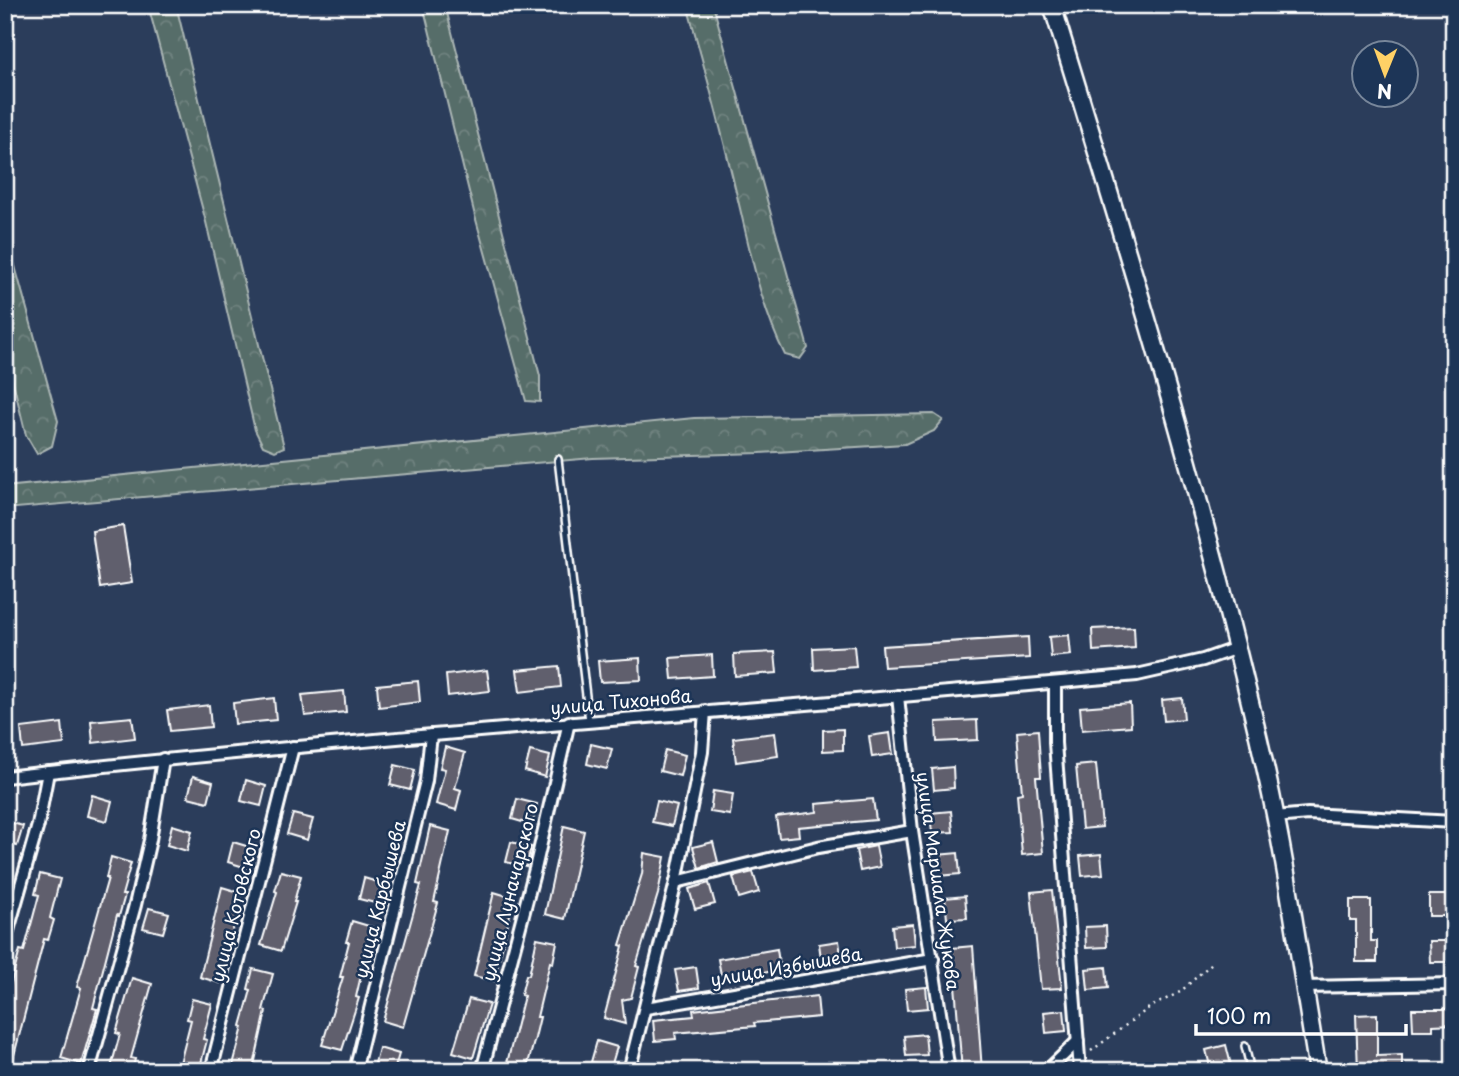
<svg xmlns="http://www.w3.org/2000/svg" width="1459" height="1076" viewBox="0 0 1459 1076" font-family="'Playpen Sans',sans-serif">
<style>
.forest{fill:url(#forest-crowns);stroke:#abb6b4;stroke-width:2}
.building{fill:#615e6d;stroke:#fff;stroke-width:2}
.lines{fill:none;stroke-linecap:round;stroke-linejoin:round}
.service-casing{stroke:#fff;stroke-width:10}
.minor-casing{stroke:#fff;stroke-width:16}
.secondary-casing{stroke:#fff;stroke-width:21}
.path{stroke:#fff;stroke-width:2.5;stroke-dasharray:2 5;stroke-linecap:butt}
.service{stroke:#1d3557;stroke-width:5}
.minor{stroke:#1d3557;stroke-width:10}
.secondary{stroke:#1d3557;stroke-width:16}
.labels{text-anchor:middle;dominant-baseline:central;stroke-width:5;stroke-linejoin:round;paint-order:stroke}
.street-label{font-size:18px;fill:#fff;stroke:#1d3557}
</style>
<defs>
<pattern id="forest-crowns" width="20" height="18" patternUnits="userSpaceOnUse" patternTransform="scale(1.75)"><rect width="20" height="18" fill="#576d69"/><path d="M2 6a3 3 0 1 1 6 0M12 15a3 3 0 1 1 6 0" fill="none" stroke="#708380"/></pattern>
</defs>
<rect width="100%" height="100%" fill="#2b3d5b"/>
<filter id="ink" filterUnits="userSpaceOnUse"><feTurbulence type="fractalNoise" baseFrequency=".0143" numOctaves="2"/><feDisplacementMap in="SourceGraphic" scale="14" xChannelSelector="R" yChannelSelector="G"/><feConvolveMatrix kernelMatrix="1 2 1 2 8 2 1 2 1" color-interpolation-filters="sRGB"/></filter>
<g filter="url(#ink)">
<g class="forest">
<polygon points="148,5 176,5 284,447 275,451 263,446 255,430 206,222"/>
<polygon points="423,5 445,5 540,376 540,402 526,401 475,216"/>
<path d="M687,5H713L808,348L800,359L785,355C760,306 750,249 737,196C722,132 705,69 687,5Z"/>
<polygon points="5,230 58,421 52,446 37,454 26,435 5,349"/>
<polygon points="934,414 943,420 934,431 905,444 760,453 593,458 5,509 5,487 694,418"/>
</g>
<g class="building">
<polygon points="123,526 132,583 100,588 92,531"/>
<polygon points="1134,627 1135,648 1093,651 1092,629"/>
<polygon points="1069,635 1071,655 1051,657 1049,637"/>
<polygon points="1028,637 1029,658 884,667 882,646"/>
<polygon points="854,646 856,667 814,670 813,648"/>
<polygon points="775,652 777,673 735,676 734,654"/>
<polygon points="712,655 713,676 672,679 670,658"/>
<polygon points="640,658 641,680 600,682 598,661"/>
<polygon points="559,666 561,687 520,692 517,670"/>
<polygon points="487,670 490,691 448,696 446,675"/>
<polygon points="418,681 420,702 379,707 377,685"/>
<polygon points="344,691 346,712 305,716 302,695"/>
<polygon points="274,698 276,720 235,724 233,703"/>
<polygon points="1182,698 1184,719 1164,721 1162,700"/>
<polygon points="1130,703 1131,726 1082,730 1080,707"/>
<polygon points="209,705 211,727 170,731 167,710"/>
<polygon points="132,717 135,738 93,743 91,721"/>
<polygon points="977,720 978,740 937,742 936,722"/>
<polygon points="62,723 64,744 23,749 21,728"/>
<polygon points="843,729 843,750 823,751 823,730"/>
<polygon points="1038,730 1041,777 1036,777 1043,853 1022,855 1017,794 1022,793 1017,732"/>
<polygon points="775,733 778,756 736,762 733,738"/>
<polygon points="890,733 893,754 872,757 869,736"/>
<polygon points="591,744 612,749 607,769 587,764"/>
<polygon points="445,747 465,753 455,788 461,790 456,810 436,804 445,769 440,768"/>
<polygon points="665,750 685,755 680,776 660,771"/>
<polygon points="530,751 550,756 545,777 525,771"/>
<polygon points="1096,764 1102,827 1082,829 1076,766"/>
<polygon points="395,765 415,770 410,790 390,785"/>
<polygon points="953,767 954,788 934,790 932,769"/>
<polygon points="193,776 213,782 208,802 188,797"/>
<polygon points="246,780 266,786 261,806 241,801"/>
<polygon points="713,791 733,794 730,815 710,812"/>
<polygon points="92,795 112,801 107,821 87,816"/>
<polygon points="517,799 537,804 532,825 512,819"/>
<polygon points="873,799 876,820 798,827 799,836 779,838 776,817 817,812 816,804"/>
<polygon points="657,801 677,806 672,826 652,822"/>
<polygon points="951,811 953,832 932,833 930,813"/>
<polygon points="293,814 313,819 307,840 287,834"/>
<polygon points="5,821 23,826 17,846 5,843"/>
<polygon points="172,825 192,831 187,851 167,845"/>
<polygon points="430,826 450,831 434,902 438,903 403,1027 383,1021 421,885 417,884"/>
<polygon points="564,826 584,831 565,919 545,914"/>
<polygon points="233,842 253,848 247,868 228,862"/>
<polygon points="511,842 531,847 526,867 506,862"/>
<polygon points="713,842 718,862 699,868 693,847"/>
<polygon points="876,846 880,867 860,871 856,850"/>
<polygon points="644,853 665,857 658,894 636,966 639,967 631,998 622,1000 625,1024 604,1018 623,946 620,945 642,874"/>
<polygon points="958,853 960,874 939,876 937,855"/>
<polygon points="1101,854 1103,874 1082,876 1080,856"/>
<polygon points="111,857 131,863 122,895 125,895 119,916 117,915 93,1008 97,1009 81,1064 61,1058 81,988 77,987 108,878 106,878"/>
<polygon points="281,871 301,876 294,902 296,902 281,951 261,945 277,892 275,891"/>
<polygon points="753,872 759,892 739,898 733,877"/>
<polygon points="40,874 60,879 50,918 54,920 48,940 44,939 10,1071 5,1071 5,1005 20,950 24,951 39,895 35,894"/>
<polygon points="364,878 384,884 379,904 359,899"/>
<polygon points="709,883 715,904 695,909 689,889"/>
<polygon points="222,887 242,893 220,983 200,977"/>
<polygon points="1052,890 1062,988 1041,989 1031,892"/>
<polygon points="494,892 514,898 494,981 474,976"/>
<polygon points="1429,895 1449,895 1450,916 1429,916"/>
<polygon points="965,896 967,918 947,919 945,898"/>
<polygon points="1350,900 1371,900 1371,941 1377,941 1377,962 1356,962 1356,921 1350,921"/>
<polygon points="149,908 169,913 163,933 143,928"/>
<polygon points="352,921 372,927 356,997 359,998 342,1050 322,1045 343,977 340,977 349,942 346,942"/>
<polygon points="913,924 915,945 894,947 892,926"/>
<polygon points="1106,926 1107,947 1086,948 1085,927"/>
<polygon points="537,938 557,942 553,963 550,962 537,1017 540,1017 535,1038 526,1071 505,1071 524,996 521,995 526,975 529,975"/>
<polygon points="839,941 842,962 822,965 819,944"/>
<polygon points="1429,941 1450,941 1450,962 1430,962"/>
<polygon points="973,946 982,1071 962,1071 952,948"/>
<polygon points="777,949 780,970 722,980 718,959"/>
<polygon points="696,967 699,988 679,991 675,970"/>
<polygon points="1106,967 1108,988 1088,990 1086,969"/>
<polygon points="253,969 273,974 263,1010 266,1011 253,1070 233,1065 243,1027 241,1026 251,990 248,989"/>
<polygon points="132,978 152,984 131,1058 135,1059 132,1071 110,1071 120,1034 116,1033"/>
<polygon points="926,987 928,1008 907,1010 905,989"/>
<polygon points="817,996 819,1017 754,1023 755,1026 675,1033 676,1039 655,1041 653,1020 694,1016 693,1010"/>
<polygon points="192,999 212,1004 203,1039 207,1040 199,1071 178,1071 191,1020 187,1019"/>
<polygon points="469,999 489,1004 473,1058 453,1052"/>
<polygon points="1412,1009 1454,1009 1454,1024 1433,1025 1433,1030 1413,1030"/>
<polygon points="1064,1010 1066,1031 1046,1033 1044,1012"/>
<polygon points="1377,1014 1377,1056 1402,1055 1402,1071 1358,1071 1356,1015"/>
<polygon points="925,1034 927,1055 906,1056 904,1036"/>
<polygon points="597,1041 617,1047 611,1067 591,1062"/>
<polygon points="1226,1045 1231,1065 1211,1070 1206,1050"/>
<polygon points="379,1048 399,1054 394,1071 373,1071"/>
</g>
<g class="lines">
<defs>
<g id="service">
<polyline points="558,459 589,721"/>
<polyline points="1245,1046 1251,1071"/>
</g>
<g id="minor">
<polyline points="1055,683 1055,743 1080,1071"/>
<polyline points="898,696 912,831 949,1071"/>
<path d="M5,777C382,734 760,711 1137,675L1203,660L1237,648"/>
<polyline points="1275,817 1308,814 1454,822"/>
<polyline points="676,882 818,847 912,831"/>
<polyline points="5,941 38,825 48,772"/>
<polyline points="1304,987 1454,984"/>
<polyline points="646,1008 933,959"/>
<polyline points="89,1071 135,905 150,840 163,759"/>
<polyline points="211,1071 293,747"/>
<polyline points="355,1071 426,781 431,735"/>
<polyline points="482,1071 535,869 569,722"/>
<polyline points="629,1071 676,882 702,752 705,711"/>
<polyline points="1047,1071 1078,1041"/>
</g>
<path id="secondary" d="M1052,5C1130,259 1208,513 1266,771C1288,870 1301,971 1318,1071"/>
</defs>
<use href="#service" class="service-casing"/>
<use href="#minor" class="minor-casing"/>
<use href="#secondary" class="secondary-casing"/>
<polyline class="path" points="1091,1051 1149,1008 1180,992 1212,963"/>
<use href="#service" class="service"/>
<use href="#minor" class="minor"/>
<use href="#secondary" class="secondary"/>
</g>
</g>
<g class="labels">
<g class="street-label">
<text transform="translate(621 701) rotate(-5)">улица Тихонова</text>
<text transform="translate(939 881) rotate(82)">улица Маршала Жукова</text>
<text transform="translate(509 892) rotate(-76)">улица Луначарского</text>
<text transform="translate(379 899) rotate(-76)">улица Карбышева</text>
<text transform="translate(235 905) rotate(-76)">улица Котовского</text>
<text transform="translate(786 966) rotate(-10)">улица Избышева</text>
</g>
</g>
<rect width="1459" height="1076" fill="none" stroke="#1d3557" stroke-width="28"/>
<rect x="14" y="14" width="1431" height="1048" fill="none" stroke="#fff" stroke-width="2.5" filter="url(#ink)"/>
<g transform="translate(1385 74) rotate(181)"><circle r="33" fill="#1d3557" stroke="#77869a" stroke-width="2"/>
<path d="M0-5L12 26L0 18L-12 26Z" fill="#ffd166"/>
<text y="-10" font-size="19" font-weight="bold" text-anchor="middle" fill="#ffffff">N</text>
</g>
<path d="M1196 1024v10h210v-10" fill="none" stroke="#ffffff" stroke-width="3.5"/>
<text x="1207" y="1024" font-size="21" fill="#ffffff" stroke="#1d3557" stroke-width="5" paint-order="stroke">100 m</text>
</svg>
